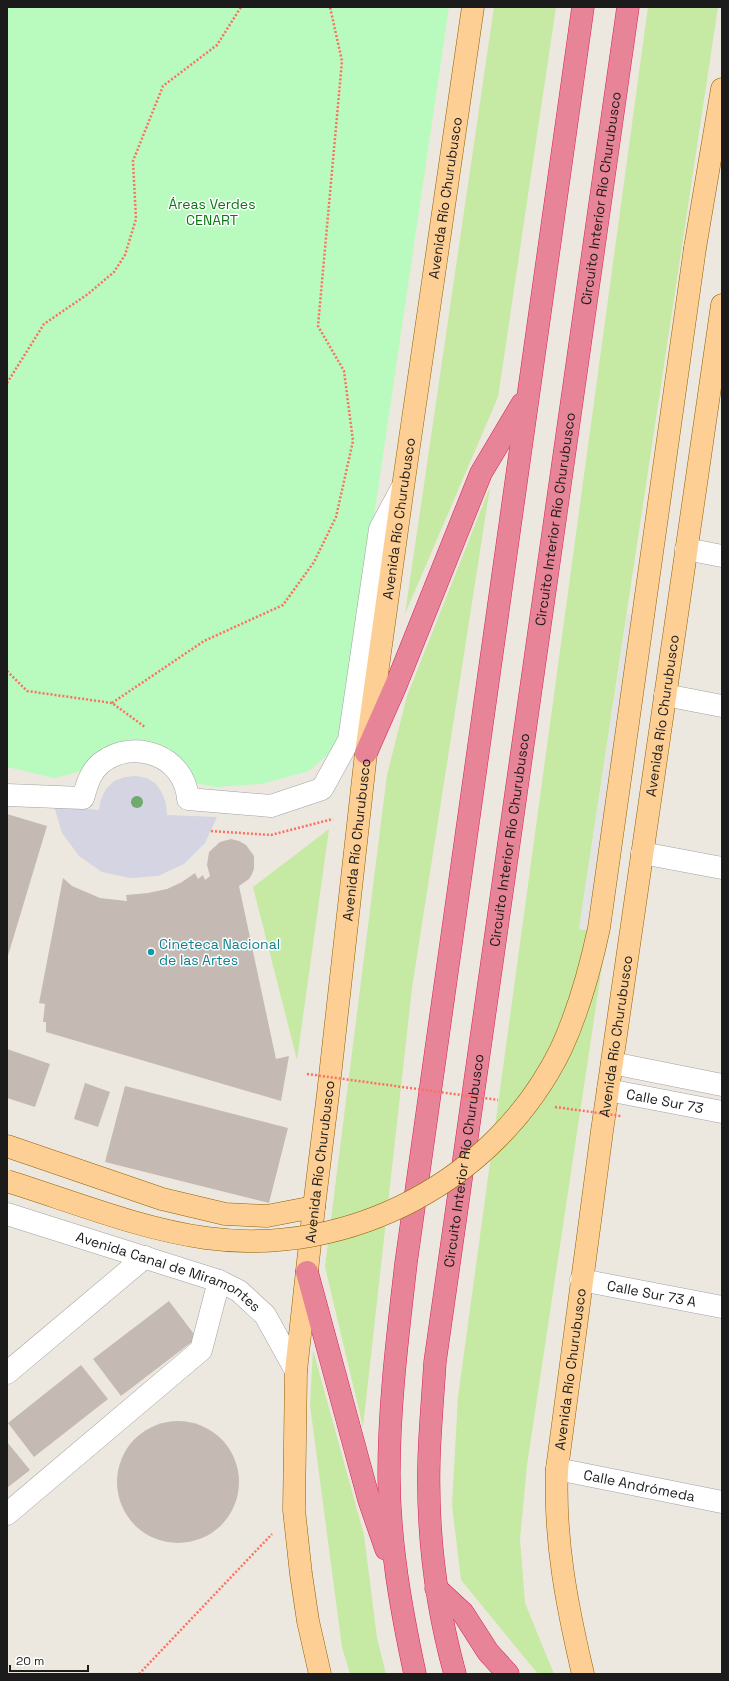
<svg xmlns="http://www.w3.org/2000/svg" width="729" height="1681" viewBox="0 0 729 1681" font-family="'Space Grotesk',sans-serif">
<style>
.grass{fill:#c6e9a3}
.park{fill:#b9fabe}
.parking{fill:#e3e3e3}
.plaza{fill:#d4d4e2}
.building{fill:#c4bab3}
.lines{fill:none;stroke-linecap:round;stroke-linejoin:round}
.minor-casing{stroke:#a2a2a2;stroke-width:23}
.major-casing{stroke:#916100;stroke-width:23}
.highway-casing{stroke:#d7205f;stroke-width:23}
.path{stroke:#fc7061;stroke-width:2.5;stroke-dasharray:2 2;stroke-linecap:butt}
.minor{stroke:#fff;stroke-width:22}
.major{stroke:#fdcf94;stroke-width:22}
.highway{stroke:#e78497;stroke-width:22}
.major-bridge-casing{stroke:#916100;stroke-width:23;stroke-linecap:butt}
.path-bridge{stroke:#fc7061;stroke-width:2.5;stroke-dasharray:2 2;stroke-linecap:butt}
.major-bridge{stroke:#fdcf94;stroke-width:22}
.tree{fill:#70aa6e}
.culture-dot{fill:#0f9aa8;stroke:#fff;stroke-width:1.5}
.labels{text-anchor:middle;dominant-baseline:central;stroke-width:3;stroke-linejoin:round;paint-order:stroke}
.street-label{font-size:14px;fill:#1b1b1b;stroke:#fff}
.park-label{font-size:14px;fill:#097812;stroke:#fff}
.culture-label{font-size:14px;fill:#0d838f;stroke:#fff;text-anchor:start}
</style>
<rect width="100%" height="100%" fill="#ede8df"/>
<g class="grass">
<polygon points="494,7 556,7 498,397 405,614"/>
<polygon points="648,7 718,7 579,929 607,933 527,1465 520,1539 525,1603 554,1674 538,1674 461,1580 452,1505 458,1397"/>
<polygon points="490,487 412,988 363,1427 325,1267 387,775 407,696"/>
<polygon points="329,829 297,1060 253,887"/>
<polygon points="313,1350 364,1535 377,1638 386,1674 350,1674 342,1647 310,1405"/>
</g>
<polygon class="park" points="7,7 449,7 342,734 328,754 309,771 261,784 215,787 195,783 189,769 179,757 162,745 143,740 123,741 104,749 83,771 54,778 7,767"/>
<polygon class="parking" points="627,614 652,618 607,933 579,929"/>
<polygon class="plaza" points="136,776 147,778 156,784 162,793 166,804 167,815 217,817 205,843 184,864 158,876 130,878 102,872 79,856 62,833 54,806 99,810 101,799 106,789 114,781 125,777"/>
<g class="building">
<polygon points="7,814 47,826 7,959"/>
<polygon points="231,839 239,841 246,845 254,856 254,869 252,874 249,879 239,886 276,1059 289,1056 281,1101 46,1032 46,1022 43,1022 45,1004 39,1003 63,878 72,886 100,898 127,901 126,895 148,893 167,889 182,882 195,873 198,879 203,875 205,880 210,876 207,865 209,852 220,842"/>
<polygon points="7,1049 50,1064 35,1107 7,1098"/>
<polygon points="85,1083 110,1092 98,1127 74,1119"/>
<polygon points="125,1086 288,1128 269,1203 105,1162"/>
<polygon points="169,1301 197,1338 121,1396 93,1359"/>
<polygon points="81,1365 108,1399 34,1457 8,1423"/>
<circle cx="178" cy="1482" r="61"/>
<polygon points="7,1442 30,1470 7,1488"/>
</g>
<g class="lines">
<defs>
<g id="minor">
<polyline points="686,549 722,556"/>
<polyline points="665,695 722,706"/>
<path d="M7,795L83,798C87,785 90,772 101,763C134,737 185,756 188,799L271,806L322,789L349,740L380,529L402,488"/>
<polyline points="642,853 722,868"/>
<polyline points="612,1063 722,1085"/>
<path id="s1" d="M608,1090L722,1112"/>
<path id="s2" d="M7,1214L219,1281L239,1291L265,1315L296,1371"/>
<path id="s3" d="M581,1280L722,1307"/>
<polyline points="7,1373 145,1257"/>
<path id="s4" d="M557,1469L722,1502"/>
<polyline points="7,1514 201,1350 219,1281"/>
</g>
<g id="major">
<polyline points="695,248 722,89"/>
<polyline points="7,1146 162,1199 225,1214 267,1216 314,1207"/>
<path id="s5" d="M320,1674L308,1621L301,1574L294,1510L296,1371L314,1207L328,1094L366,753L403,487L473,7"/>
<path id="s6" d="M583,1674C567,1606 554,1540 557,1469L602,1131L722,305"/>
</g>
<g id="highway">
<polyline points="366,753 396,685 481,473 522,404"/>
<polyline points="307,1272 369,1500 386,1549"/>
<polyline points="436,1588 463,1613 488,1652 508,1674"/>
<path d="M415,1674C401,1609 389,1542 389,1475C389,1404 398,1333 406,1263L583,7"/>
<path id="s7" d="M455,1674C436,1605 427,1531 429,1460C430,1427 433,1395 435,1362L628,7"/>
</g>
</defs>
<use href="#minor" class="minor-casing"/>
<use href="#major" class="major-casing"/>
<use href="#highway" class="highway-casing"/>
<g class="path">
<polyline points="7,383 44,324 88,294 114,272 125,255 136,219 133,161 163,86 217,45 241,7"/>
<polyline points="7,671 27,691 112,703 145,727"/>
<polyline points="112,703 204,641 283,605 314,562 336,517 353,441 344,371 318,326 342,61 330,7"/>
<polyline points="211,831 271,835 333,819"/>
<polyline points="139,1674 272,1534"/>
</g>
<use href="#minor" class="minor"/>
<use href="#major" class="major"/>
<use href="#highway" class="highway"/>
<defs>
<path id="major-bridge" d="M7,1181C71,1201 140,1229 206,1238C350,1258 497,1180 561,1049C579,1010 590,970 599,928L695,248"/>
</defs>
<use href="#major-bridge" class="major-bridge-casing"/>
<g class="path-bridge">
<polyline points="307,1074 498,1100"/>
<polyline points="555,1107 621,1116"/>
</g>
<use href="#major-bridge" class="major-bridge"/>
</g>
<circle class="tree" cx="137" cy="802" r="6"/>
<circle class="culture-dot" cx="151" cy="952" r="4"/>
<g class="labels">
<g class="street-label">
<text stroke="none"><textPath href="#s5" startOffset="1488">Avenida Río Churubusco</textPath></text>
<text stroke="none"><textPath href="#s7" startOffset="1490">Circuito Interior Río Churubusco</textPath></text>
<text stroke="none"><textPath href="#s5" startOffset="1164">Avenida Río Churubusco</textPath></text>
<text stroke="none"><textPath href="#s7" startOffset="1166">Circuito Interior Río Churubusco</textPath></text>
<text stroke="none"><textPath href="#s6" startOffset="968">Avenida Río Churubusco</textPath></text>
<text stroke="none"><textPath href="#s5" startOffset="840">Avenida Río Churubusco</textPath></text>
<text stroke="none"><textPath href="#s7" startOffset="842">Circuito Interior Río Churubusco</textPath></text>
<text stroke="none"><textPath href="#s6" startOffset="644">Avenida Río Churubusco</textPath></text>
<text stroke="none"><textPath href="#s1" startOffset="58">Calle Sur 73</textPath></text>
<text stroke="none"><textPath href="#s5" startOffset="516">Avenida Río Churubusco</textPath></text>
<text stroke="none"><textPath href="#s7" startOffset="518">Circuito Interior Río Churubusco</textPath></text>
<text stroke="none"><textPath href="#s2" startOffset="172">Avenida Canal de Miramontes</textPath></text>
<text stroke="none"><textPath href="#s3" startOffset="72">Calle Sur 73 A</textPath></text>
<text stroke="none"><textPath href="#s6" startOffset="308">Avenida Río Churubusco</textPath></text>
<text stroke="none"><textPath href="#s4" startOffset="84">Calle Andrómeda</textPath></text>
</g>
<g class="park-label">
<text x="212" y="204">Áreas Verdes<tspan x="212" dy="16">CENART</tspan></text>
</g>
<g class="culture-label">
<text x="159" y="944">Cineteca Nacional<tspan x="159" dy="16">de las Artes</tspan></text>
</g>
</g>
<rect width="729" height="1681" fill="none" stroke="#1b1b1b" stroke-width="16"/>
<path d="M10 1665v6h78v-6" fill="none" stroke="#1b1b1b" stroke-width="2"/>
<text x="16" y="1665" font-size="12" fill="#1b1b1b" stroke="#ffffff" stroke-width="3" paint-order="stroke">20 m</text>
</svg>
